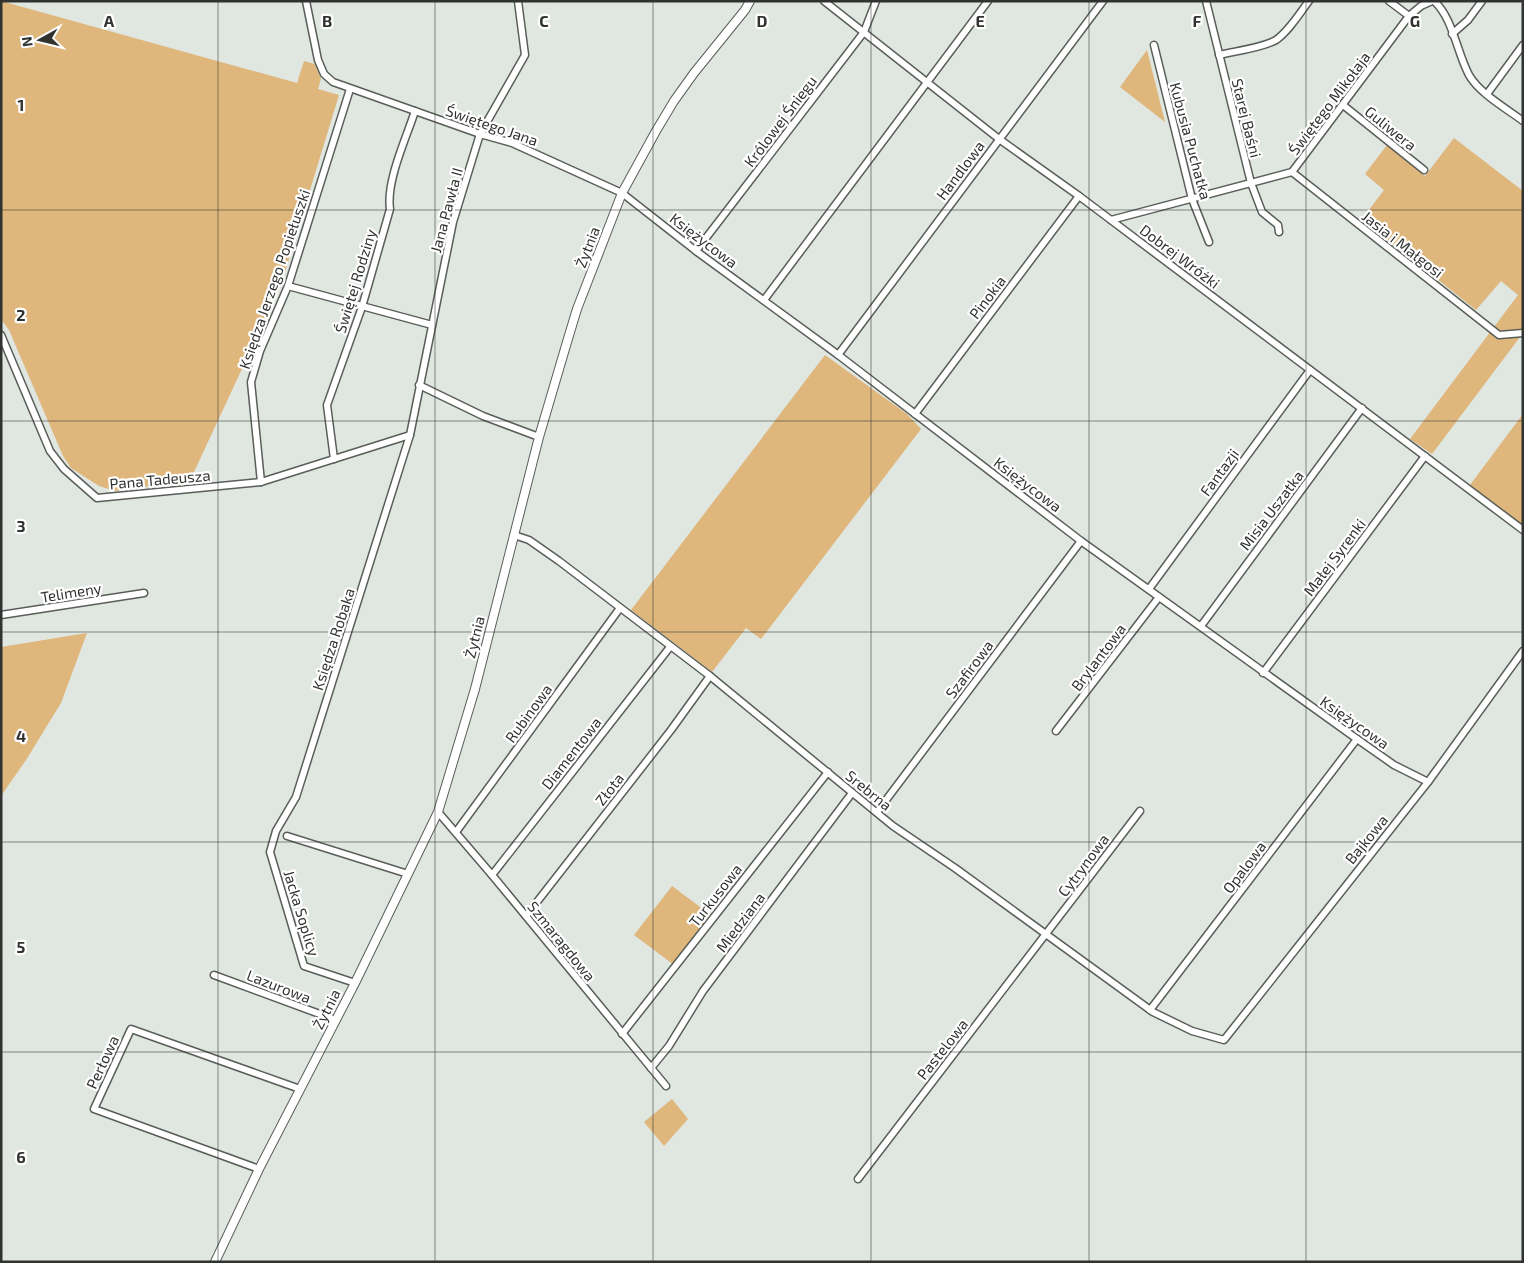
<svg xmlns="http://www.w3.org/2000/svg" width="1524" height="1263" viewBox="0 0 1524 1263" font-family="'Exo 2',sans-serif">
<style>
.green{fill:#dfb67b}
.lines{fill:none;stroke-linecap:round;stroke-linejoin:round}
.minor-casing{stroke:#595e59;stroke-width:9}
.tertiary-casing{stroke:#595e59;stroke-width:10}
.minor{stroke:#fff;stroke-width:6}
.tertiary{stroke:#fff;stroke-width:8}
.grid{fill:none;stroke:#313331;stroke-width:1;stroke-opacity:0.55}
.labels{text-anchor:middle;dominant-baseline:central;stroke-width:4.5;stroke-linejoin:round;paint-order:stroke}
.street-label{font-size:15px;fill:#313331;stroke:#fff}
.grid-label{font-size:16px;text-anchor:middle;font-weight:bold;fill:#313331;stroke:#fff;stroke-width:4.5;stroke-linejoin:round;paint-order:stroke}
</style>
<rect width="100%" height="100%" fill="#e0e6e0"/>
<g class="green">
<polygon points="1,1 297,83 304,61 315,64 321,79 318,89 339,95 281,285 187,487 158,485 115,491 99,486 71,468 63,456 9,330 1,319"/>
<polygon points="1147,50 1165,122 1120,87"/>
<polygon points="1454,138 1523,191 1523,333 1432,454 1410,439 1518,295 1501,281 1476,310 1362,219 1384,190 1365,174 1387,145 1425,176"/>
<polygon points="825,355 907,414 921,429 761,639 746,628 712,672 631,610"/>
<polygon points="1523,414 1523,526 1470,485"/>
<polygon points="87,633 61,703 26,760 1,796 1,647"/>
<polygon points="672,886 712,916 674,965 634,935"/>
<polygon points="672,1099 688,1119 664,1146 644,1122"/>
</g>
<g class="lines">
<defs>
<g id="minor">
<polyline points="306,1 318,60 324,74 333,82 480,134 512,143 622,193 696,251 837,354 1081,541 1357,739 1394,765 1428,782"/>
<polyline points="824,1 999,139 1079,196 1523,530"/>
<polyline points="1206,1 1251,183 1262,212 1278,225 1279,232"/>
<polyline points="1389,1 1409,16"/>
<path d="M1434,1C1453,18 1457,53 1469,75C1479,93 1507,109 1523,121"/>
<polyline points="1452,34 1468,20 1482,1"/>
<polyline points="1154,45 1192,199 1209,242"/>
<path d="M1219,55C1235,51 1262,48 1276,40C1289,31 1299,14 1309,1"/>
<polyline points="1487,94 1523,45"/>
<polyline points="1343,105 1424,170"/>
<polyline points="1292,172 1499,335 1523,333"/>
<polyline points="1111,220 1292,172 1409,16 1421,6 1432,1"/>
<polyline points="696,251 864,32 876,1"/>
<polyline points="288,286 432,325"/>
<polyline points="764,300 988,1"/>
<polyline points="1,335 50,451 64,469 97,498 261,482 410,435"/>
<polyline points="838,355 1103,1"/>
<polyline points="419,385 483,416 539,437"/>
<polyline points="915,414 1079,196"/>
<path d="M334,459L327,405L362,307L390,209C386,181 406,139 415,111"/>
<polyline points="261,482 251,382 260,351 288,286 350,89"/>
<polyline points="514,535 529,540 559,561 710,676 893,826 955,868 1153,1012 1192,1031 1224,1040 1428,782 1523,651"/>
<polyline points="1149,589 1310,370"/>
<polyline points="1,615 144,593"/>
<polyline points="1201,626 1362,408"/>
<polyline points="1263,673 1425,456"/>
<polyline points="1056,731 1159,597"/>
<polyline points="438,812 492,875 666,1086"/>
<polyline points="877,812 1081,541"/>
<polyline points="456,832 620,608"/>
<polyline points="287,836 408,874"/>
<polyline points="492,875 670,647"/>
<polyline points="526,916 671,730 710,676"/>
<polyline points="214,975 336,1020"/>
<polyline points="355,983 304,966 270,852 276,831 296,797 410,435 453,222 480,134 525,55 518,1"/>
<polyline points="1150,1010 1357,739"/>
<polyline points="622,1034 828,772"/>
<polyline points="651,1068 669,1046 703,991 852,793"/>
<polyline points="259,1169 94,1109 131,1029 300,1089"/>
<polyline points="858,1179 1140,811"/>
</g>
<polyline id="tertiary" points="215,1262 259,1169 355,983 438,812 475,689 539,437 567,342 577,309 622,193 656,131 674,101 694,73 745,10 750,1"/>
</defs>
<use href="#minor" class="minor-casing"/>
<use href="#tertiary" class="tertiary-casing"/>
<use href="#minor" class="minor"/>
<use href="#tertiary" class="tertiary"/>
</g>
<path class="grid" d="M218,1V1262M435,1V1262M653,1V1262M871,1V1262M1089,1V1262M1306,1V1262M1,210H1523M1,421H1523M1,632H1523M1,842H1523M1,1052H1523"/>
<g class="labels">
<g class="street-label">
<text transform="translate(1329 103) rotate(-53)">Świętego Mikołaja</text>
<text transform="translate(1247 118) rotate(76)">Starej Baśni</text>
<text transform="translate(780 121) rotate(-53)">Królowej Śniegu</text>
<text transform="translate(492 125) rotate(19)">Świętego Jana</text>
<text transform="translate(1391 128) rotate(39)">Guliwera</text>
<text transform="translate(1191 141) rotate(75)">Kubusia Puchatka</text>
<text transform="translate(960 170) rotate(-53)">Handlowa</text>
<text transform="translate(446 210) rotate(-75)">Jana Pawła II</text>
<text transform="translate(704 240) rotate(37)">Księżycowa</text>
<text transform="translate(1403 244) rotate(38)">Jasia i Małgosi</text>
<text transform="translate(587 247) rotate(-69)">Żytnia</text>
<text transform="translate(1180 256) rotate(37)">Dobrej Wróżki</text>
<text transform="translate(274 279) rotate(-71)">Księdza Jerzego Popiełuszki</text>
<text transform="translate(355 281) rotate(-73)">Świętej Rodziny</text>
<text transform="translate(987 297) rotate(-53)">Pinokia</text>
<text transform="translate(1219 472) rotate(-54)">Fantazji</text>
<text transform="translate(160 479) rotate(-5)">Pana Tadeusza</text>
<text transform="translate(1028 484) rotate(37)">Księżycowa</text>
<text transform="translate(1271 510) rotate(-53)">Misia Uszatka</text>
<text transform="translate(1334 557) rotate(-53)">Małej Syrenki</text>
<text transform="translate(71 592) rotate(-9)">Telimeny</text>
<text transform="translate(474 637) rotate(-76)">Żytnia</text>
<text transform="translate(333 639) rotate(-72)">Księdza Robaka</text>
<text transform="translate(1098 657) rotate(-53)">Brylantowa</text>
<text transform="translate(969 669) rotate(-53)">Szafirowa</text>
<text transform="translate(528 713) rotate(-54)">Rubinowa</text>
<text transform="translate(1355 722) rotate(35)">Księżycowa</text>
<text transform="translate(571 753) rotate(-52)">Diamentowa</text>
<text transform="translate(609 789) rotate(-52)">Złota</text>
<text transform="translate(869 790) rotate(39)">Srebrna</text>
<text transform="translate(1366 839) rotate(-51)">Bajkowa</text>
<text transform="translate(1083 865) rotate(-53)">Cytrynowa</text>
<text transform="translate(1244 867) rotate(-53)">Opalowa</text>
<text transform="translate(715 895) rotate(-52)">Turkusowa</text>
<text transform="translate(302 913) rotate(73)">Jacka Soplicy</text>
<text transform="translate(740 922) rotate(-53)">Miedziana</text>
<text transform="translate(562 941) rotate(51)">Szmaragdowa</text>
<text transform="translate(279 986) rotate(21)">Lazurowa</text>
<text transform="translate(326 1009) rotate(-63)">Żytnia</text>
<text transform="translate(942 1049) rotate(-52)">Pastelowa</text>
<text transform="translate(102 1062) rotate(-65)">Perłowa</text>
</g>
</g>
<g class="grid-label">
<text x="109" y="27">A</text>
<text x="327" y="27">B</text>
<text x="544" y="27">C</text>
<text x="762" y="27">D</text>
<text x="980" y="27">E</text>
<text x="1197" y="27">F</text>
<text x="1415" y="27">G</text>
<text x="21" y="111">1</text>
<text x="21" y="321">2</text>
<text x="21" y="532">3</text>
<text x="21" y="742">4</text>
<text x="21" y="953">5</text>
<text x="21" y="1163">6</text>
</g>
<rect width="1524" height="1263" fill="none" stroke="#313331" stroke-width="5"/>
<g transform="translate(40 40) rotate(262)" stroke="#ffffff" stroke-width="4" paint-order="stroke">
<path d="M0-4L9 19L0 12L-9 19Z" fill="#313331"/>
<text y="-8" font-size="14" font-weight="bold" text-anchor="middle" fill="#313331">N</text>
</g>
</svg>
